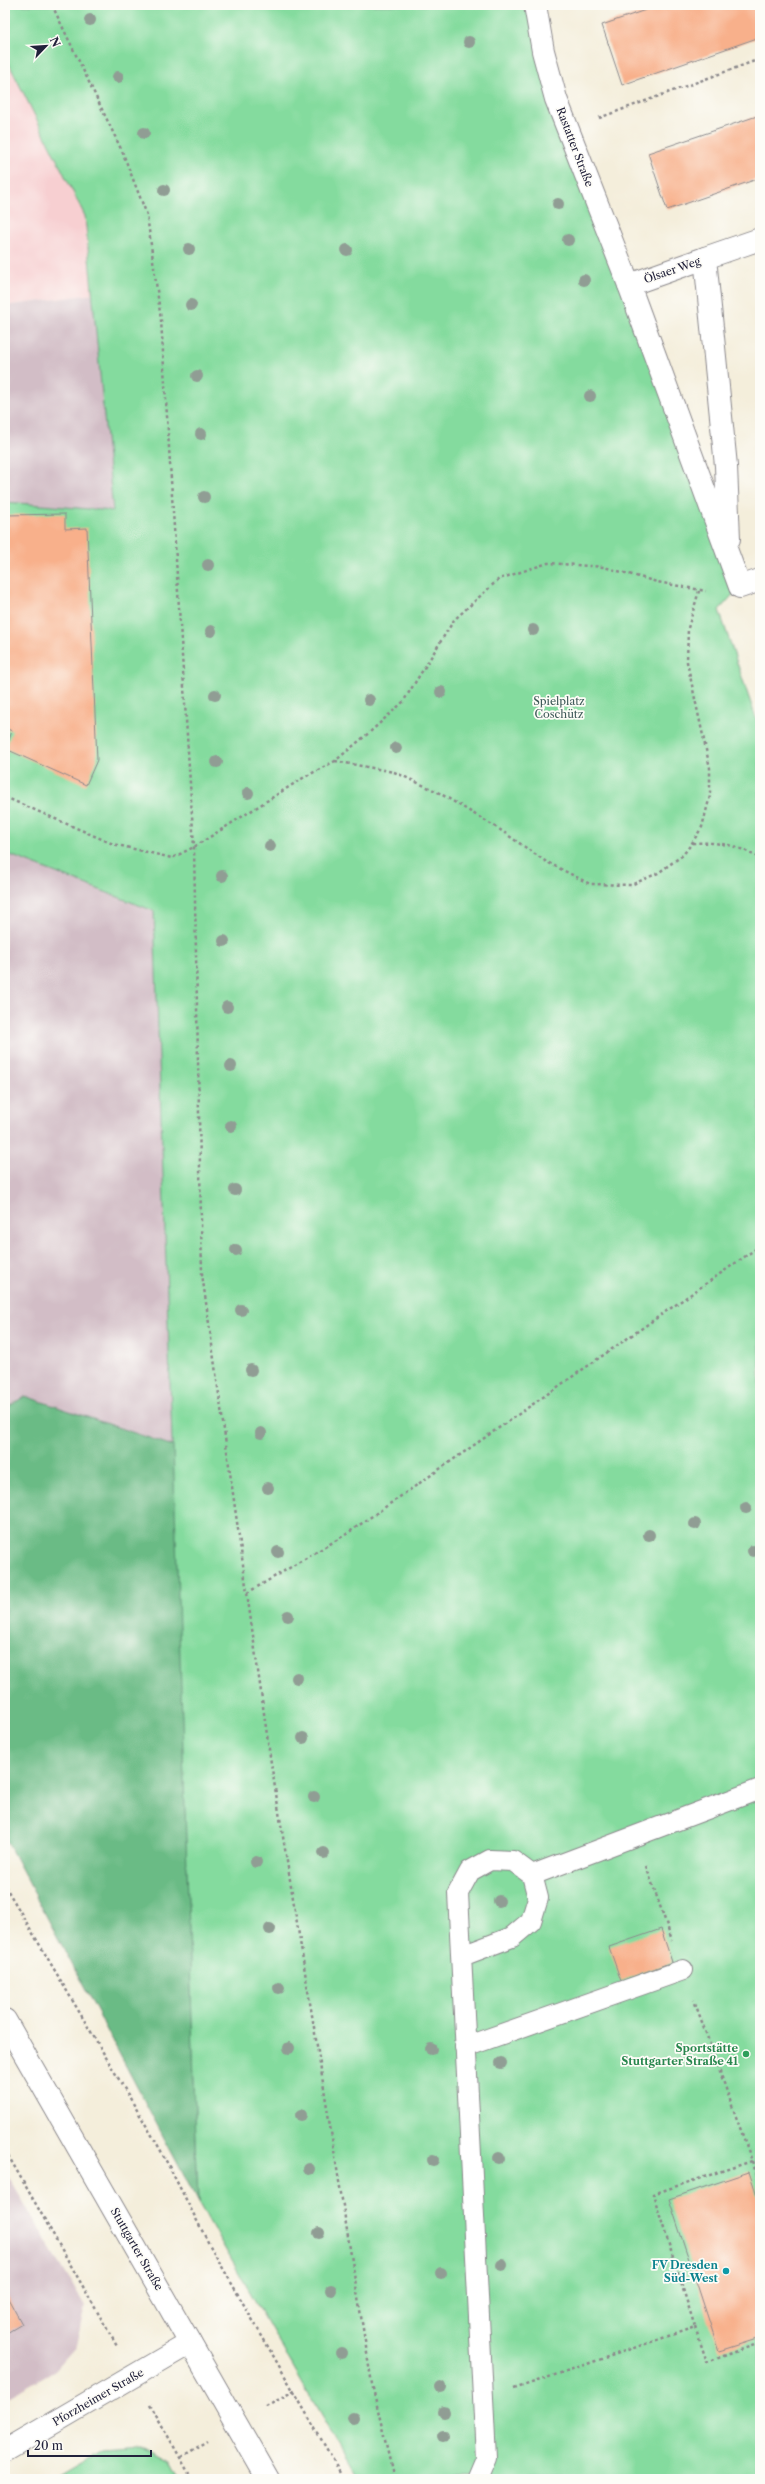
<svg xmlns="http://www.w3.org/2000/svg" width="765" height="2484" viewBox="0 0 765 2484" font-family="'Libre Caslon Text',serif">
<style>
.built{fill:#f7cfd1}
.industrial{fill:#d2bdc6}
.green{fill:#84db9e;stroke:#537e6c}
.forest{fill:#6bbb85;stroke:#466e60}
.building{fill:#f8b08b}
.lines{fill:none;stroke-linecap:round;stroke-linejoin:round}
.service-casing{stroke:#8b888b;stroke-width:22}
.minor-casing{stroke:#8b888b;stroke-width:24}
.secondary-casing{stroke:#8b888b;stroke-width:24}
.path{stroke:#8b888b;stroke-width:2.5;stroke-dasharray:3 3;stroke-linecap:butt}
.service{stroke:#fff;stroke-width:20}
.minor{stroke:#fff;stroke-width:22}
.secondary{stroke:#fff;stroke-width:22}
.tree{fill:#909d94}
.leisure-dot{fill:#2e9e5b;stroke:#fdfcf7;stroke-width:1.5}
.culture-dot{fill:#0f9aa8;stroke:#fdfcf7;stroke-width:1.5}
.labels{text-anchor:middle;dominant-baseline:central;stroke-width:3.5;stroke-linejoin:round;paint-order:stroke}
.street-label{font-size:11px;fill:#22223b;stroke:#fdfcf7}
.park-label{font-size:11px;fill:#3f5a59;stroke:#fdfcf7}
.leisure-label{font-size:11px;font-weight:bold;fill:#27864d;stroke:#fdfcf7;text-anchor:end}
.culture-label{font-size:11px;font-weight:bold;fill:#0d838f;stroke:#fdfcf7;text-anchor:end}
</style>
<rect width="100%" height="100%" fill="#fdfcf7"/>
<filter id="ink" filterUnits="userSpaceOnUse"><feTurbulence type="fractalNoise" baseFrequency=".025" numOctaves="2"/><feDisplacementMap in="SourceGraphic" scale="8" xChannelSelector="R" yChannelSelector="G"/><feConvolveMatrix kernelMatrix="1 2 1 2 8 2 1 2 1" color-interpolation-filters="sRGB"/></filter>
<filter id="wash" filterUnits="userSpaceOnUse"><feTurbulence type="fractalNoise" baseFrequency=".012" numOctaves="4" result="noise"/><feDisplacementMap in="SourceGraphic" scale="16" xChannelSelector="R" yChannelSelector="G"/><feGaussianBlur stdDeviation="0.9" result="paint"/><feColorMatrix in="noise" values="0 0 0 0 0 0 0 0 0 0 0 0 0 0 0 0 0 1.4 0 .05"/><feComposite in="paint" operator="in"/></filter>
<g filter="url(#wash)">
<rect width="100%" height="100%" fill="#f4eedb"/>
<polygon class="built" points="5,56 85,215 94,294 5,306"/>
<g class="industrial">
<polygon points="94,294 113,512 5,502 5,306"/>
<polygon points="5,853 154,911 173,1446 25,1396 5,1408"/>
<polygon points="5,2171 85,2306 76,2346 55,2370 5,2399"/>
</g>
<g class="green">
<polygon points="5,5 535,5 543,51 740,587 719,610 760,730 760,2479 358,2479 198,2202 154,911 5,853 5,502 113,511 85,216 5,56"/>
<polygon points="140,2448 170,2464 178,2479 54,2479 102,2451"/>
</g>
<polygon class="forest" points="25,1396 173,1446 198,2202 5,1838 5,1409"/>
<g id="blocks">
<g class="building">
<polygon points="660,5 760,5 760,37 622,85 602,25"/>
<polygon points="760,115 760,178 667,210 648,153"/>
<polygon points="65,514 65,529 87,528 97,760 86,785 6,749 12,731 5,728 5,515"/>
<polygon points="661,1929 672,1962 621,1981 609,1947"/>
<polygon points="749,2172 760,2204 760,2338 719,2351 669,2199"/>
<polygon points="5,2293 22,2324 5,2334"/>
</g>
</g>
</g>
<g filter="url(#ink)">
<use href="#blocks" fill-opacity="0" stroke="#8b888b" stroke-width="1"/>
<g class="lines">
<defs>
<g id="service">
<polyline points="532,1875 760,1789"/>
<polyline points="462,1956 512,1937 531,1921 538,1898 532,1875 513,1861 490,1860 470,1871 458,1893 486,2458 477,2479"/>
<polyline points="465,2047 683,1970"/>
</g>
<g id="minor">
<polyline points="535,5 543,51 556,99 629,285 740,587 760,580"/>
<polyline points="705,258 760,239"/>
<polyline points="629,285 705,258 726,466 729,539"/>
<polyline points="5,2451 190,2343"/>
</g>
<polyline id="secondary" points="5,2020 268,2479"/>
</defs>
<use href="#service" class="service-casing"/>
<use href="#minor" class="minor-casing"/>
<use href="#secondary" class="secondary-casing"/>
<g class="path">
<polyline points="52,5 122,151 147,215 161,320 194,847 202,1274 271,1763 372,2384 394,2479"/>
<polyline points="599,118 760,59"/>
<polyline points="335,761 394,772 436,791 499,829 545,861 590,884 631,885 658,873 683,855 692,843 702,827 710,796 710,768 687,662 688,628 699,591"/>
<polyline points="5,797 113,844 172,858 194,847 303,778 335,761 370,732 403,702 454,620 499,579 548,563 604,567 657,582 706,591"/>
<path d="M692,843C719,842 737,844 760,859"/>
<polyline points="247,1593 345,1535 760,1246"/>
<polyline points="646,1866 672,1940"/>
<polyline points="5,1886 160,2149 209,2244 344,2479"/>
<polyline points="5,2150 118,2348"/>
<polyline points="752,2161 760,2184"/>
<polyline points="695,2327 707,2362 760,2343"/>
<polyline points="514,2389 695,2327 653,2194 752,2161 694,2000"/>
<polyline points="150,2404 192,2479"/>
<polyline points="266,2407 295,2390"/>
<polyline points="181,2457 208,2441"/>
</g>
<use href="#service" class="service"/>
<use href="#minor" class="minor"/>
<use href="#secondary" class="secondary"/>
</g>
<g class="tree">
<circle cx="90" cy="20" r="6"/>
<circle cx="469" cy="42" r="6"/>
<circle cx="118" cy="77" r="6"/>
<circle cx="144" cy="133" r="6"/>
<circle cx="164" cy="190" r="6"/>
<circle cx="558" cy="204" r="6"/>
<circle cx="568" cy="240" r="6"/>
<circle cx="189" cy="249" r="6"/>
<circle cx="347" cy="250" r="6"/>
<circle cx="584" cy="280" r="6"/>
<circle cx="191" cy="305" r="6"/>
<circle cx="197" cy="376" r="6"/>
<circle cx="590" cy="396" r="6"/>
<circle cx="201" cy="434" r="6"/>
<circle cx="204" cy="497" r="6"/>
<circle cx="208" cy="565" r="6"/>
<circle cx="533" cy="630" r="6"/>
<circle cx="211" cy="631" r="6"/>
<circle cx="441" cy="692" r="6"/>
<circle cx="215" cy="695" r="6"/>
<circle cx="369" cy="700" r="6"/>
<circle cx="396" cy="748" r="6"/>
<circle cx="217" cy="762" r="6"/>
<circle cx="248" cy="793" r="6"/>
<circle cx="270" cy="846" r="6"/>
<circle cx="222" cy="876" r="6"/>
<circle cx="224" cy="941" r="6"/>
<circle cx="227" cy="1007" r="6"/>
<circle cx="231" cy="1066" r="6"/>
<circle cx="231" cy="1126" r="6"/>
<circle cx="235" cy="1190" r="6"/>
<circle cx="236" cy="1250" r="6"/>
<circle cx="241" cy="1310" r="6"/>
<circle cx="251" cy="1370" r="6"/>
<circle cx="261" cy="1433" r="6"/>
<circle cx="268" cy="1488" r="6"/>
<circle cx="746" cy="1508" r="6"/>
<circle cx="695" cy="1524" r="6"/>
<circle cx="649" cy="1535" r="6"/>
<circle cx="753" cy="1551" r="6"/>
<circle cx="278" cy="1552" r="6"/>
<circle cx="288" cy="1616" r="6"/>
<circle cx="297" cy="1678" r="6"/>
<circle cx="303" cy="1738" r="6"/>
<circle cx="314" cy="1797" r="6"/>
<circle cx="324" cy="1853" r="6"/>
<circle cx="256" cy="1862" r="6"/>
<circle cx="499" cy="1901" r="6"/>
<circle cx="270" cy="1929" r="6"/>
<circle cx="279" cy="1988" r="6"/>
<circle cx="289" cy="2048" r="6"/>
<circle cx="431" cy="2049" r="6"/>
<circle cx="501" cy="2063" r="6"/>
<circle cx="301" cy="2115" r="6"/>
<circle cx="499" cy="2158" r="6"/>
<circle cx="433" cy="2160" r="6"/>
<circle cx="309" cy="2169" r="6"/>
<circle cx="319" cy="2233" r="6"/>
<circle cx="502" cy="2265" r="6"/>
<circle cx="441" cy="2273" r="6"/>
<circle cx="331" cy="2290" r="6"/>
<circle cx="341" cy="2353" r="6"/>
<circle cx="441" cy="2387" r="6"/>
<circle cx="444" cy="2412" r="6"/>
<circle cx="353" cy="2418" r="6"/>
<circle cx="443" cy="2436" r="6"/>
</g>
</g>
<circle class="leisure-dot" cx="746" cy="2054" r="4"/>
<circle class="culture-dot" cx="726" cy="2271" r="4"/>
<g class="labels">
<g class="street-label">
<text transform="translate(575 147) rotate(69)">Rastatter Straße</text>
<text transform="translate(672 270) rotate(-19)">Ölsaer Weg</text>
<text transform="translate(137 2249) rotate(60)">Stuttgarter Straße</text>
<text transform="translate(98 2397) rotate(-30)">Pforzheimer Straße</text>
</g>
<g class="park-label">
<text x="559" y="701">Spielplatz<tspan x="559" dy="13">Coschütz</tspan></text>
</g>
<g class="leisure-label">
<text x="738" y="2048">Sportstätte<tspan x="738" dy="13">Stuttgarter Straße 41</tspan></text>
</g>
<g class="culture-label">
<text x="718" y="2265">FV Dresden<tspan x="718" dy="13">Süd-West</tspan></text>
</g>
</g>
<rect width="765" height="2484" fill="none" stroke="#fdfcf7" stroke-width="20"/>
<g transform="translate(46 46) rotate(65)" stroke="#fdfcf7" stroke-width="3" paint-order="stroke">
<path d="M0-3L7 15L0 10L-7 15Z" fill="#22223b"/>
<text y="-6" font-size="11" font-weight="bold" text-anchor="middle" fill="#22223b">N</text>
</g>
<path d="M28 2450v6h123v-6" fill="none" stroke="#22223b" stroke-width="2"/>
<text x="34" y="2450" font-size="12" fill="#22223b" stroke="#fdfcf7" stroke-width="3" paint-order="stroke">20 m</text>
</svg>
